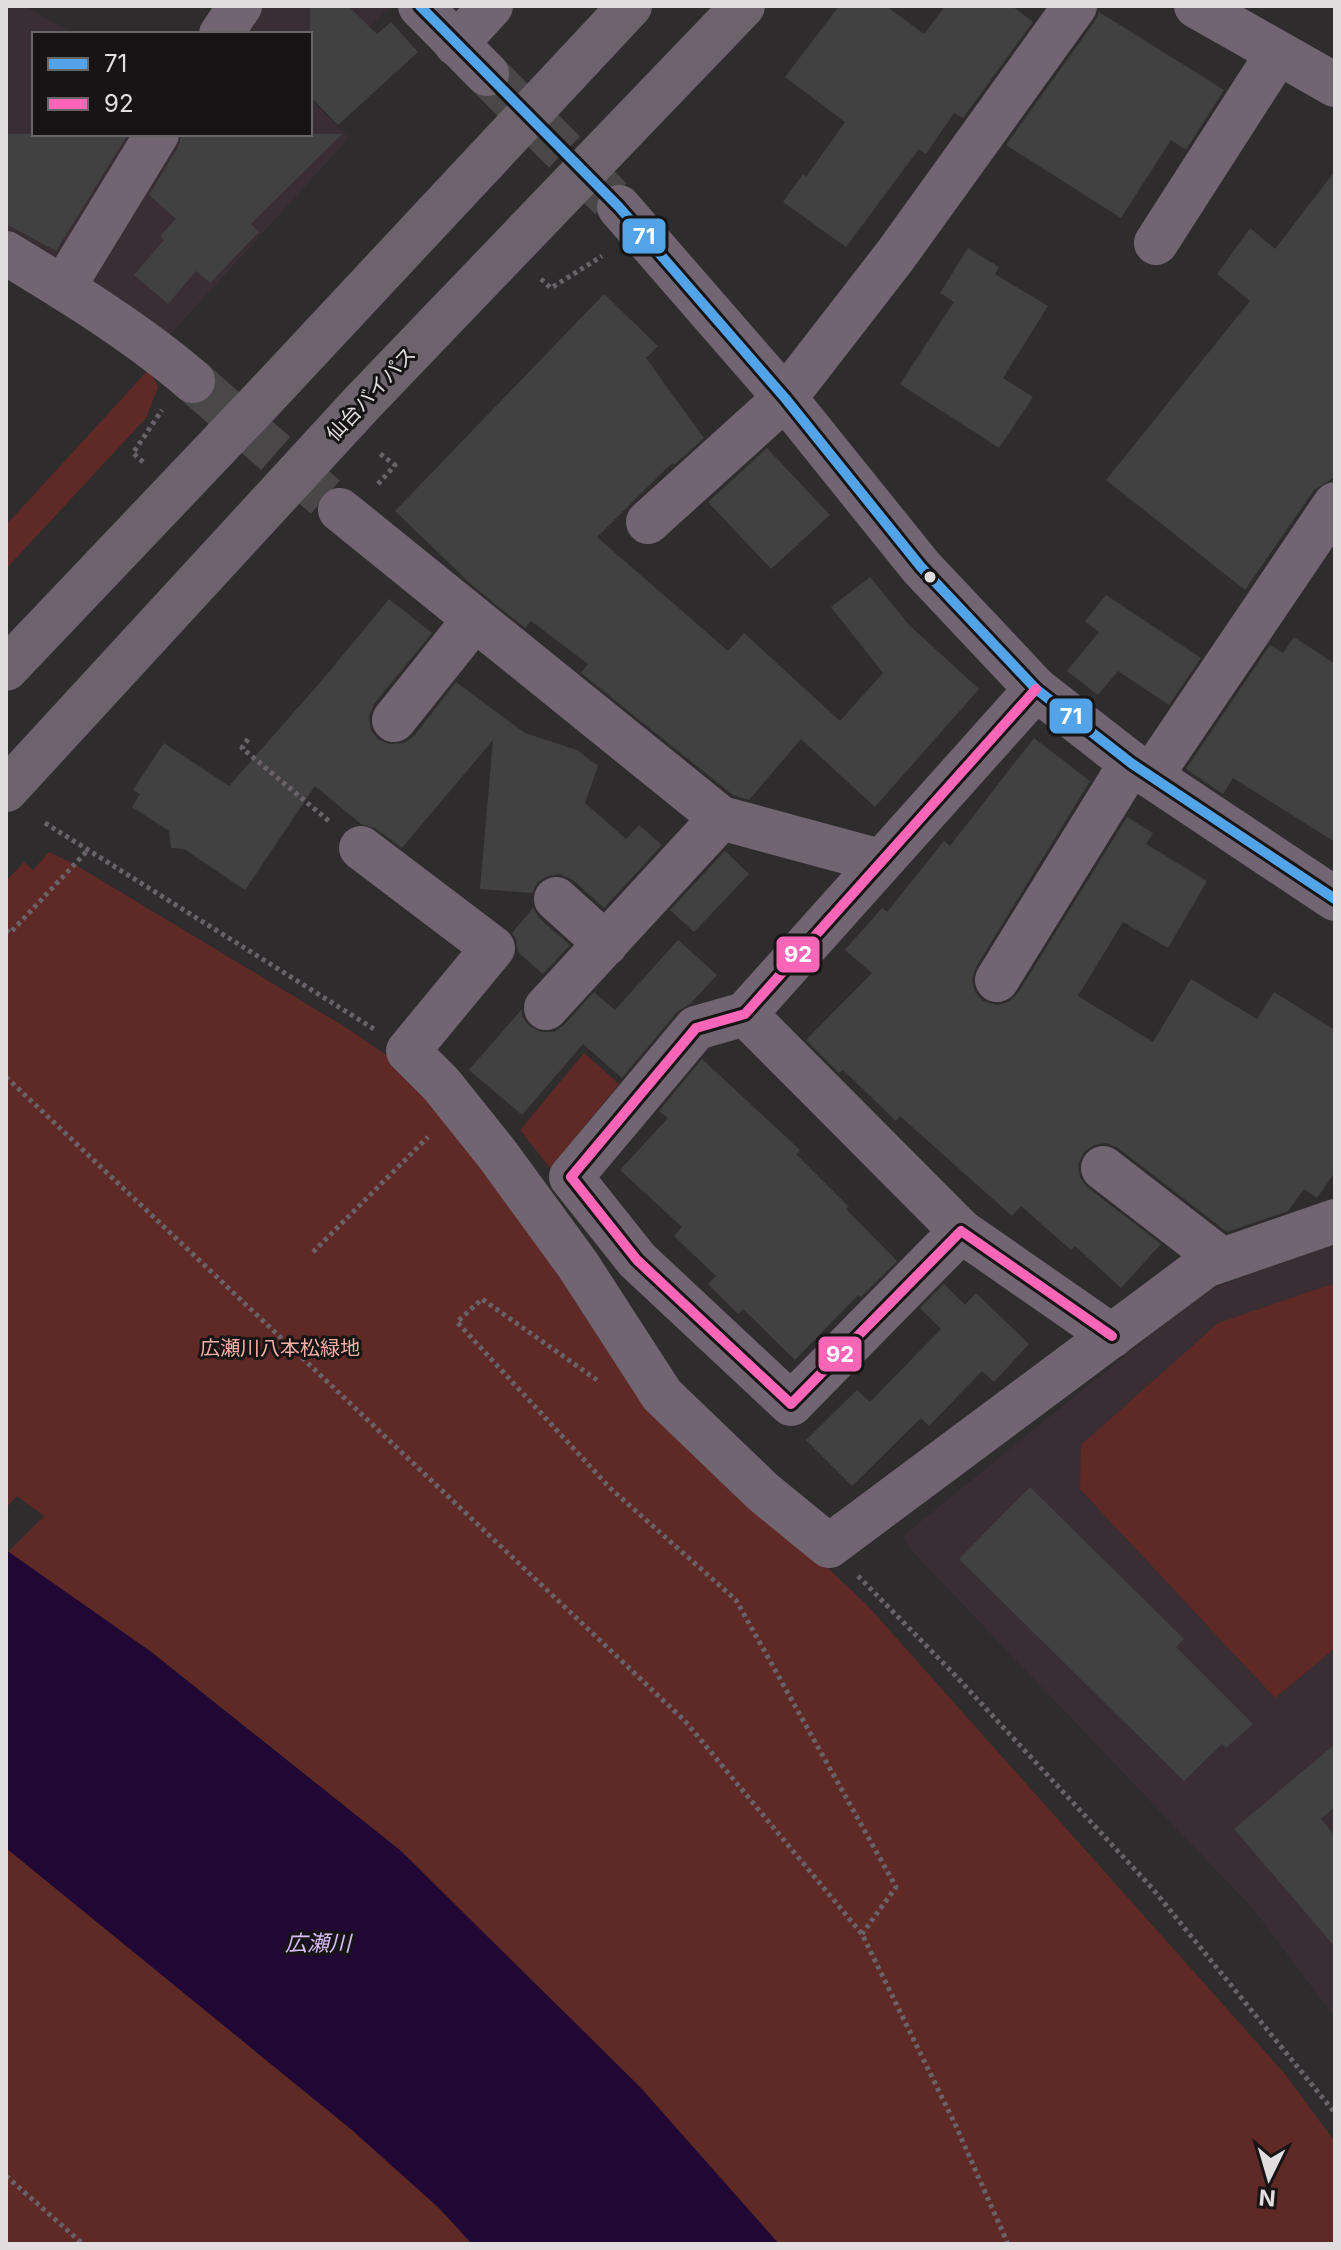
<svg xmlns="http://www.w3.org/2000/svg" width="1341" height="2250" font-family="Inter,'Noto Sans JP',sans-serif">
<style>
.built{fill:#382e33}
.green{fill:#5f2925}
.water{fill:#210834}
.building{fill:#424141}
.lines{fill:none;stroke-linecap:round;stroke-linejoin:round}
.minor-tunnel{stroke:#494748;stroke-width:44;stroke-dasharray:44 22;stroke-linecap:butt}
.path{stroke:#6a6269;stroke-width:5;stroke-dasharray:4 4;stroke-linecap:butt}
.minor{stroke:#716571;stroke-width:44}
.highway{stroke:#6d636d;stroke-width:44}
.bus-1-casing{stroke:#161415;stroke-width:16}
.bus-2-casing{stroke:#161415;stroke-width:16}
.bus-1{stroke:#53a3e8;stroke-width:10}
.bus-2{stroke:#fa66b7;stroke-width:10}
.bus-dot{fill:#e1dedf;stroke:#161415;stroke-width:3}
.labels{text-anchor:middle;dominant-baseline:central;stroke-width:6;stroke-linejoin:round;paint-order:stroke}
.street-label{font-size:20px;fill:#e1dedf;stroke:#161415}
.park-label{font-size:20px;fill:#f7afa6;stroke:#161415}
.water-label{font-size:22px;font-style:italic;fill:#d7bcf7;stroke:#161415}
.line-badge{stroke:#161415;stroke-width:3}
.badge-label{font-size:22px;text-anchor:middle;font-weight:bold;fill:#fff}
</style>
<rect width="100%" height="100%" fill="#2e2c2d"/>
<g class="built">
<polygon points="6,6 25,6 74,34 34,34 34,134 145,134 64,268 6,233"/>
<polygon points="252,6 389,6 390,7 310,85 310,34 234,34"/>
<polygon points="310,98 349,138 169,336 93,281 176,134 310,134"/>
<polygon points="1335,1241 1335,2018 1253,1909 909,1548 904,1535 1202,1293"/>
</g>
<g class="green">
<polygon points="149,369 158,387 146,418 6,569 6,525"/>
<polygon points="49,852 74,864 350,1030 412,1073 761,1505 867,1605 1285,2074 1335,2142 1335,2244 779,2244 640,2087 401,1851 150,1651 8,1552 44,1516 17,1496 6,1508 6,881 24,862 33,870"/>
<polygon points="584,1053 619,1084 550,1168 520,1130"/>
<polygon points="1335,1283 1335,1648 1275,1698 1080,1489 1081,1445 1218,1323"/>
<polygon points="6,1848 352,2130 439,2208 472,2244 6,2244"/>
</g>
<polygon class="water" points="6,1550 150,1651 401,1851 640,2087 779,2244 472,2244 439,2208 352,2130 6,1848"/>
<g class="building">
<polygon points="310,6 348,6 377,34 391,22 418,52 338,125 310,96"/>
<polygon points="839,6 886,6 924,34 945,6 1012,6 1033,22 963,118 954,113 926,154 919,149 846,247 783,202 803,174 806,177 845,122 785,77"/>
<polygon points="1099,12 1224,90 1186,150 1171,140 1121,218 1006,145 1095,21"/>
<polygon points="6,134 128,134 56,251 6,224"/>
<polygon points="182,134 342,134 251,224 259,232 210,283 196,271 168,304 134,275 164,240 160,236 176,219 149,195 178,147"/>
<polygon points="1335,171 1335,477 1314,490 1245,590 1106,480 1250,301 1217,274 1250,228 1275,249"/>
<polygon points="968,248 999,267 995,274 1048,306 1003,378 1033,397 999,448 900,384 954,302 940,293"/>
<polygon points="604,294 658,346 646,358 704,438 674,465 672,463 597,537 728,651 744,633 840,721 883,673 831,607 870,577 909,625 979,689 875,807 801,739 749,800 733,795 581,673 588,664 531,621 525,628 473,586 395,511"/>
<polygon points="767,448 830,515 771,569 708,502"/>
<polygon points="1106,595 1201,658 1169,705 1118,671 1098,695 1067,671 1099,632 1085,621"/>
<polygon points="389,599 432,633 374,704 369,717 371,730 378,739 389,744 404,743 414,736 456,682 525,733 577,750 598,766 585,803 626,839 639,825 662,845 604,908 573,880 560,874 548,876 538,882 532,893 480,889 493,740 402,848 375,828 361,824 315,786 245,890 184,849 171,848 169,831 132,807 140,794 133,790 164,743 229,786 324,678"/>
<polygon points="1294,637 1335,664 1335,842 1233,778 1223,794 1186,769 1270,645 1283,653"/>
<polygon points="1034,738 1090,781 976,967 972,980 975,992 983,1001 997,1005 1009,1002 1018,993 1127,817 1153,833 1146,844 1207,881 1168,948 1123,922 1078,996 1153,1042 1191,979 1257,1019 1274,992 1335,1030 1335,1172 1317,1198 1304,1189 1288,1211 1227,1232 1118,1148 1106,1143 1094,1145 1084,1152 1078,1165 1080,1177 1087,1187 1161,1244 1121,1288 1075,1246 1071,1250 1021,1206 1012,1216 900,1116 896,1121 843,1070 839,1073 806,1040 872,973 845,950 882,908 887,912 944,841 950,846"/>
<polygon points="725,851 749,874 694,932 670,910"/>
<polygon points="533,908 539,918 570,945 543,974 518,952 516,939 512,933"/>
<polygon points="678,940 717,975 691,1003 677,1012 622,1078 583,1044 522,1115 469,1070 522,1009 522,1016 529,1026 541,1032 554,1032 564,1025 594,992 615,1010"/>
<polygon points="702,1059 800,1150 796,1154 849,1207 846,1209 897,1261 861,1297 858,1295 795,1360 743,1309 738,1314 708,1284 716,1276 674,1236 682,1227 620,1170 668,1118 659,1111"/>
<polygon points="944,1284 965,1305 976,1293 1029,1344 994,1382 982,1371 929,1426 921,1418 852,1486 806,1440 857,1390 870,1402 941,1329 920,1308"/>
<polygon points="1030,1487 1184,1639 1176,1647 1253,1724 1226,1748 1222,1744 1184,1781 959,1559"/>
<polygon points="1335,1744 1335,1807 1321,1819 1335,1836 1335,1947 1234,1829"/>
</g>
<g class="lines">
<g class="minor-tunnel">
<polyline points="487,74 619,207"/>
<polyline points="193,381 340,510"/>
</g>
<g class="path">
<polyline points="541,279 551,288 602,256"/>
<polyline points="143,462 133,453 162,410"/>
<polyline points="378,484 395,465 379,453"/>
<polyline points="248,739 242,748 330,822"/>
<polyline points="45,823 374,1029"/>
<polyline points="6,930 10,933 88,850"/>
<polyline points="6,1077 685,1721 862,1934 955,2124 1008,2244"/>
<polyline points="313,1252 428,1137"/>
<polyline points="597,1380 482,1299 457,1322 610,1488 736,1600 896,1887 862,1934"/>
<polyline points="858,1576 953,1673 1152,1888 1335,2113"/>
<polyline points="6,2176 83,2244"/>
</g>
<g class="minor">
<polyline points="420,6 487,74"/>
<polyline points="1196,6 1335,85"/>
<polyline points="221,34 240,6"/>
<polyline points="456,44 491,6"/>
<polyline points="619,207 785,398 921,567 1036,689 1131,763 1335,899"/>
<polyline points="1156,243 1278,53"/>
<path d="M6,253c64,39 130,79 187,128"/>
<polyline points="63,288 157,134"/>
<polyline points="340,510 721,818 880,861"/>
<polyline points="648,522 785,398 895,256 1075,6"/>
<polyline points="1036,689 745,1014 696,1028 571,1177 637,1260 791,1404 961,1231 1112,1336"/>
<polyline points="394,720 474,620"/>
<polyline points="1151,776 1335,504"/>
<polyline points="361,848 493,948 408,1051 441,1084 497,1154 578,1265 662,1395 763,1492 829,1546 1205,1266 1335,1221"/>
<polyline points="556,899 606,944"/>
<polyline points="997,980 1131,763"/>
<polyline points="546,1008 721,818"/>
<polyline points="745,1014 961,1231"/>
<polyline points="1103,1168 1222,1260"/>
</g>
<g class="highway">
<polyline points="6,669 260,402 630,6"/>
<polyline points="6,790 363,402 743,6"/>
</g>
<defs>
<polyline id="bus-1" points="420,6 619,207 785,398 921,567 1036,689 1131,763 1335,899"/>
<polyline id="bus-2" points="1036,689 745,1014 696,1028 571,1177 637,1260 791,1404 961,1231 1112,1336"/>
</defs>
<use href="#bus-1" class="bus-1-casing"/>
<use href="#bus-2" class="bus-2-casing"/>
<use href="#bus-1" class="bus-1"/>
<use href="#bus-2" class="bus-2"/>
</g>
<circle class="bus-dot" cx="930" cy="577" r="7"/>
<g class="labels">
<g class="street-label">
<text transform="translate(371 394) rotate(-47)">仙台バイパス</text>
</g>
<g class="park-label">
<text x="280" y="1348">広瀬川八本松緑地</text>
</g>
<g class="water-label">
<text x="318" y="1943">広瀬川</text>
</g>
</g>
<g class="line-badge">
<rect x="621" y="217" width="46" height="38" rx="8" fill="#53a3e8"/>
<rect x="1048" y="697" width="46" height="38" rx="8" fill="#53a3e8"/>
<rect x="775" y="935" width="46" height="39" rx="8" fill="#fa66b7"/>
<rect x="817" y="1335" width="46" height="38" rx="8" fill="#fa66b7"/>
</g>
<g class="badge-label">
<text x="644" y="244">71</text>
<text x="1071" y="724">71</text>
<text x="798" y="962">92</text>
<text x="840" y="1362">92</text>
</g>
<rect width="1341" height="2250" fill="none" stroke="#e1dedf" stroke-width="16"/>
<rect x="32" y="32" width="280" height="104" fill="#161415" stroke="#676566" stroke-width="2"/>
<rect x="48" y="58" width="40" height="12" fill="#53a3e8" stroke="#676566" stroke-width="2"/>
<text x="104" y="72" font-size="24" fill="#e1dedf">71</text>
<rect x="48" y="98" width="40" height="12" fill="#fa66b7" stroke="#676566" stroke-width="2"/>
<text x="104" y="112" font-size="24" fill="#e1dedf">92</text>
<g transform="translate(1269 2178) rotate(185)" stroke="#161415" stroke-width="6" paint-order="stroke">
<path d="M0-6L14 30L0 20L-14 30Z" fill="#e1dedf"/>
<text y="-12" font-size="22" font-weight="bold" text-anchor="middle" fill="#e1dedf">N</text>
</g>
</svg>
